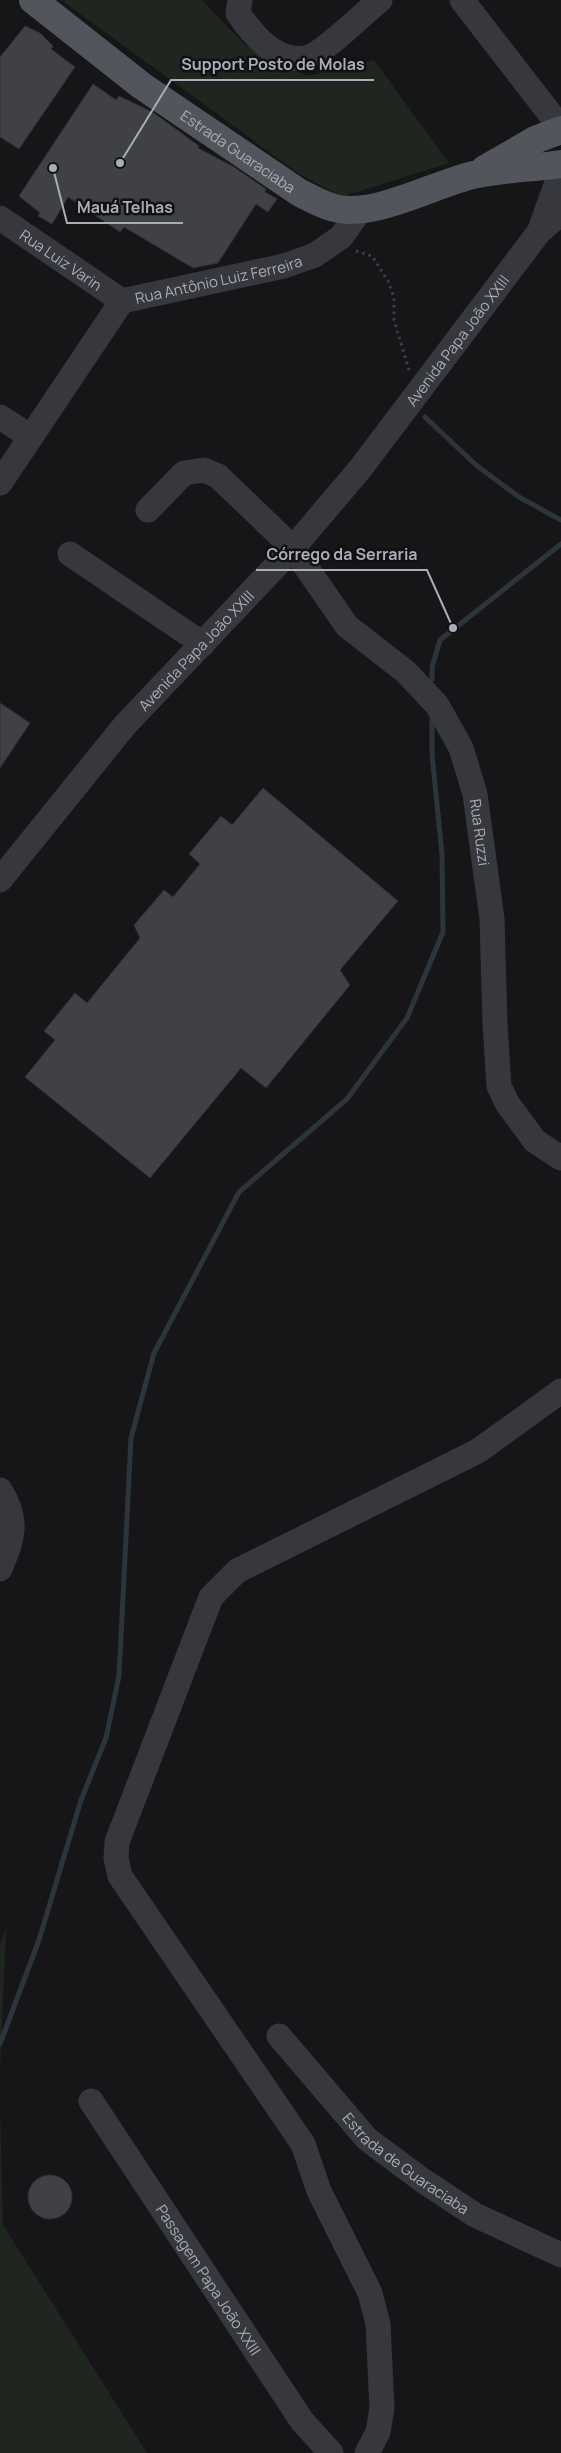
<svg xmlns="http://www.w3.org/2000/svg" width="561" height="2453" font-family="Manrope,sans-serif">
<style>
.green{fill:#1e261f}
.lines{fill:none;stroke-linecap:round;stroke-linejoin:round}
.stream{stroke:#2c353c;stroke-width:5}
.building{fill:#404145;stroke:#303034}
.path{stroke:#3d3f44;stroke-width:3;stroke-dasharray:2.5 4;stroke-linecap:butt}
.minor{stroke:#37383d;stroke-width:25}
.major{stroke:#53555c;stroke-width:28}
.labels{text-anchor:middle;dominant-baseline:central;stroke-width:5;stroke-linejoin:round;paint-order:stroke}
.street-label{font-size:15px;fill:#a8adb8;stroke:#111113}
.leader{fill:none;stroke:#a8adb8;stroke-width:2}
.callout-dot{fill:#a8adb8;stroke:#111113;stroke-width:2}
.callout-label{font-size:16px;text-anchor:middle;font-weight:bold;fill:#a8adb8;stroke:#111113;stroke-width:5;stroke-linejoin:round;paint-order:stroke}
</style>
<rect width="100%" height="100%" fill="#161618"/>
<g class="green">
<polygon points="61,0 202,0 245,45 307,76 374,60 449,163 341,197 298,173"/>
<polygon points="6,1930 0,2070 0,1944"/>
<polygon points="0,2103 3,2225 147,2453 0,2453"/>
</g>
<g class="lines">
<g class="stream">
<polyline points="425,417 476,465 519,497 561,520"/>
<polyline points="432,679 432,667 440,640 561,544"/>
<polyline points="0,2044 39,1940 81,1800 106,1738 119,1676 131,1438 154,1353 239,1192 347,1099 407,1018 443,932 442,854 432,754 432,720"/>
</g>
</g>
<g class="building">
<polygon points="25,26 40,33 53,46 51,49 75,67 19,149 0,137 0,57"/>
<polygon points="93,84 116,100 119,96 154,113 199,146 198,148 234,167 266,189 265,192 277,199 268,212 256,204 218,263 193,268 124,227 120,232 68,197 52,224 38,216 40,213 19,196"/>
<polygon points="0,703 30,723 0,768"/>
<polygon points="263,788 398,901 340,970 350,985 266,1088 241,1068 150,1178 25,1077 55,1040 44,1031 75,993 87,1003 140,938 134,925 164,890 173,897 200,864 189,854 221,816 232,825"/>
<circle cx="50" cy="2197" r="22"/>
</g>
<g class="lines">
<polyline class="path" points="356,251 372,256 388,281 394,298 394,320 409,370"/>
<g class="minor">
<path d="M240,0l-2,13c14,21 38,50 67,45 16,-2 60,-46 75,-58"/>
<polyline points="462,0 561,128"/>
<path id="s1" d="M0,218l122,83"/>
<polyline points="540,230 561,171"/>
<polyline points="0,417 31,437"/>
<path id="s2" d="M0,483l122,-182 162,-35 31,-11 26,-18 20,-28"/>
<path id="s3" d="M148,510l36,-37 20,-3 14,6 75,72 54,78 59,46 31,33 24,43 14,46 17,125 3,105 4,62 8,17 28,38 26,17"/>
<polyline points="70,554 203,644"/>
<path id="s4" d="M0,880l125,-155 168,-177 67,-79 179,-237 22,-19"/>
<path d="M0,1490c19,30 13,48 0,79"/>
<path id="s5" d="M279,2036l88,103 55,41 53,35 86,40"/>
<path id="s6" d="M91,2101l211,320 29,32"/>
<polyline points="367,2453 378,2432 382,2408 378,2324 370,2293 319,2191 303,2144 120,1876 116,1858 117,1842 211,1597 237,1571 478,1451 561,1391"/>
</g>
<g class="major">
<path id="s7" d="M33,0l109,86 158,107c13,6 25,14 39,16 39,7 96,-25 134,-34 28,-6 59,-7 88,-11"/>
<polyline points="485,169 537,139 561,130"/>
</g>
</g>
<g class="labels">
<g class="street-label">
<text stroke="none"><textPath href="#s7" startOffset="255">Estrada Guaraciaba</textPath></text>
<text stroke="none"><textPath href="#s1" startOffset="74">Rua Luiz Varin</textPath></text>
<text stroke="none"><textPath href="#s2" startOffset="318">Rua Antônio Luiz Ferreira</textPath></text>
<text stroke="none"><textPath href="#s4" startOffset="708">Avenida Papa João XXIII</textPath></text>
<text stroke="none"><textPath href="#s4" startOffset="302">Avenida Papa João XXIII</textPath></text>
<text stroke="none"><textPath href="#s3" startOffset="542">Rua Ruzzi</textPath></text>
<text stroke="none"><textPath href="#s5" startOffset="181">Estrada de Guaraciaba</textPath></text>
<text stroke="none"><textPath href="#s6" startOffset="214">Passagem Papa João XXIII</textPath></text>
</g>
</g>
<path class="leader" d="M120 163L171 80H374M53 168L67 223H183M453 628L427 570H256"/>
<g class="callout-dot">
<circle cx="120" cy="163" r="5"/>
<circle cx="53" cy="168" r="5"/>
<circle cx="453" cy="628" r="5"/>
</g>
<g class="callout-label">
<text x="273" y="70">Support Posto de Molas</text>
<text x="125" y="213">Mauá Telhas</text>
<text x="342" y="560">Córrego da Serraria</text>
</g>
</svg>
